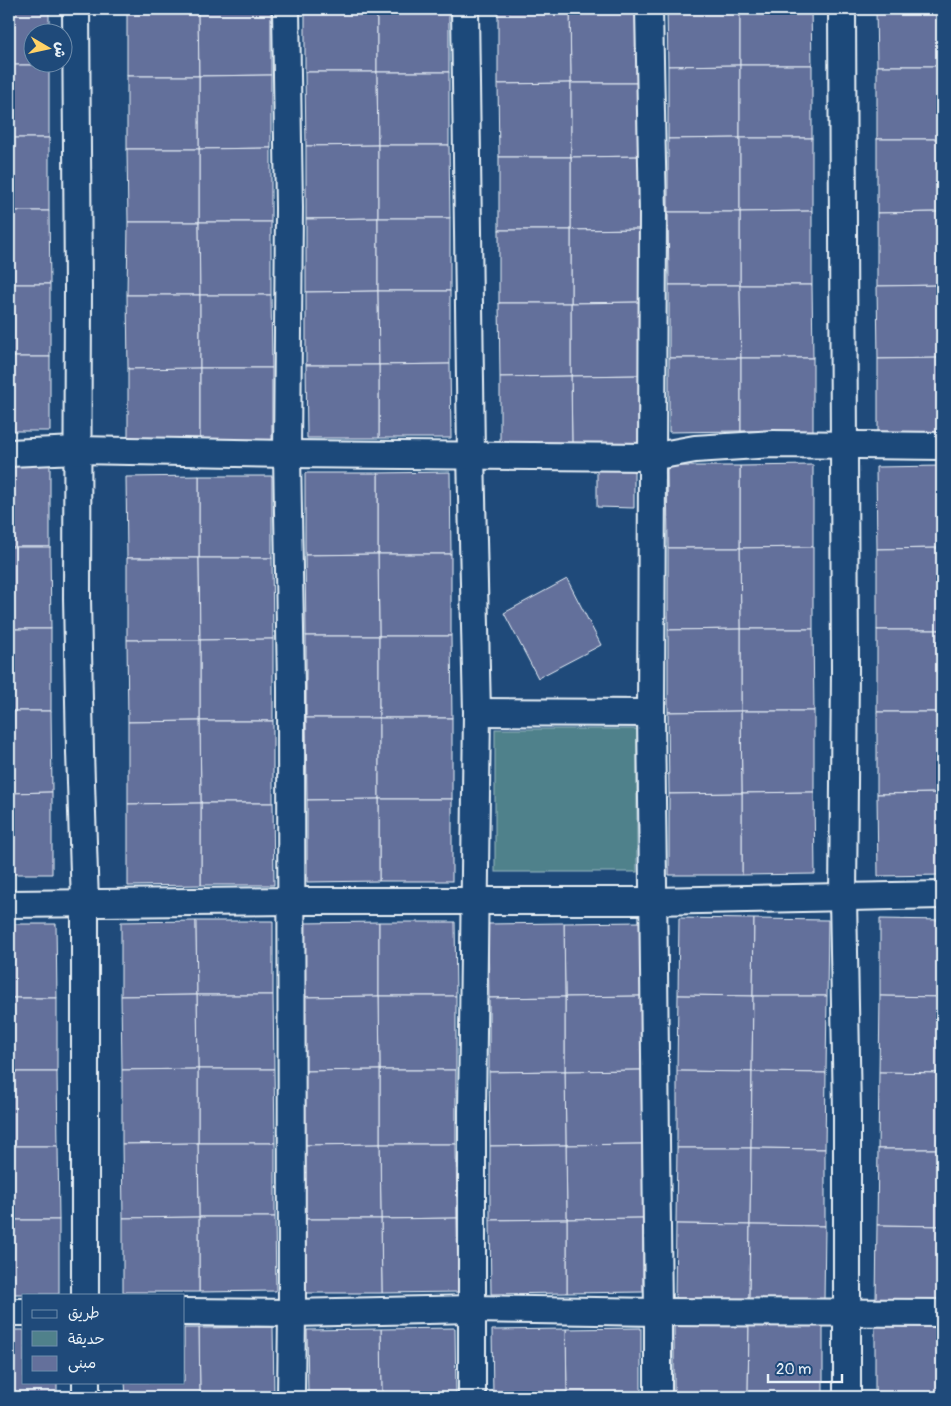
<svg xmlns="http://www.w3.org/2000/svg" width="951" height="1406" font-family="Pangolin,'Playpen Sans Arabic',sans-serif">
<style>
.green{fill:#50818b;stroke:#9cb9c2}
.building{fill:#64709b;stroke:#e8f1f8}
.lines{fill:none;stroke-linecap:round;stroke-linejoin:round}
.minor-casing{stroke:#e8f1f8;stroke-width:30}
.minor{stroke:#1f4a7a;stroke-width:26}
</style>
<rect width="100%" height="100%" fill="#1f4a7a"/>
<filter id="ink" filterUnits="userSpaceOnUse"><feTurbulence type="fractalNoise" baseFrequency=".02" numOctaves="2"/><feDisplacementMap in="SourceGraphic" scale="10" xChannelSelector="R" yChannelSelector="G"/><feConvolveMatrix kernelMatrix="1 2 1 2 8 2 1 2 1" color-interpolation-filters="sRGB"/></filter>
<g filter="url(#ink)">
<rect class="green" x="495" y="729" width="142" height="143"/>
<g class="building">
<polygon points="9,9 49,9 49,32 32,32 32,62 49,62 49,65 9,65"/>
<polygon points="127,9 198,9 199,76 127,76"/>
<polygon points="198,9 271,9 271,75 199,76"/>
<rect x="305" y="9" width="72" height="63"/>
<rect x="377" y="9" width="72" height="63"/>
<polygon points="667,9 740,9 740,65 668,66"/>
<polygon points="740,9 811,9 812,65 740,65"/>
<polygon points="876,9 942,9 942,66 877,66"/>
<polygon points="570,10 642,10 642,83 571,83"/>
<polygon points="570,10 571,83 498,84 498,11"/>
<rect x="9" y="65" width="40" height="73"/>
<polygon points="740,65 740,138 668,139 668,66"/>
<rect x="740" y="65" width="72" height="73"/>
<rect x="877" y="66" width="65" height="73"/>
<polygon points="305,72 377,72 378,145 306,146"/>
<polygon points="377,72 449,72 449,145 378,145"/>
<polygon points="271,75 271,148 199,149 199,76"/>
<rect x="127" y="76" width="72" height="73"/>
<polygon points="571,83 571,157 499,157 498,84"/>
<polygon points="571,83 642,83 643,156 571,157"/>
<rect x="9" y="138" width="40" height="73"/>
<polygon points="740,138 740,212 668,212 668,139"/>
<polygon points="740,138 812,138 812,211 740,212"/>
<polygon points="877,139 942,139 942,212 877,213"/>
<polygon points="378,145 378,218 306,219 306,146"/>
<polygon points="378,145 449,145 450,218 378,218"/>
<polygon points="271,148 271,222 199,222 199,149"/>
<polygon points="127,149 199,149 199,222 128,222"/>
<polygon points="643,156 643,229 571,230 571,157"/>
<rect x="499" y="157" width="72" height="73"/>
<polygon points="9,211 49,211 50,284 9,284"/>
<polygon points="812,211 812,285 740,285 740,212"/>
<polygon points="668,212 740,212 740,285 669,285"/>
<polygon points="942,212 942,285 877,286 877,213"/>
<polygon points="378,218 378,291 306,292 306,219"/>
<rect x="378" y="218" width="72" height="73"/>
<polygon points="128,222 199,222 200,295 127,295"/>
<polygon points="199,222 271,222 271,295 200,295"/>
<polygon points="643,229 643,302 571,303 571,230"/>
<rect x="499" y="230" width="72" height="73"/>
<rect x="9" y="284" width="41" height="73"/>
<polygon points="669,285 740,285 741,358 669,358"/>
<polygon points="740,285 812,285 813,358 741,358"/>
<polygon points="942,285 942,358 878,359 877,286"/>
<polygon points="378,291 379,365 306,365 306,292"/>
<polygon points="378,291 450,291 450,364 379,365"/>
<polygon points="127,295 200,295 200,368 128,369"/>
<polygon points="200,295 271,295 272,368 200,368"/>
<polygon points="643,302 643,375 571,376 571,303"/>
<polygon points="499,303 571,303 571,376 500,377"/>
<rect x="9" y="357" width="41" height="74"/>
<polygon points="669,358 741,358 741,431 669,432"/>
<rect x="741" y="358" width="72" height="73"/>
<polygon points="942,358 942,432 878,432 878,359"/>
<polygon points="450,364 451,438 379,438 379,365"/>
<polygon points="306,365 379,365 379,438 307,438"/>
<polygon points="200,368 200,442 128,442 128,369"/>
<polygon points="200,368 272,368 272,441 200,442"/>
<polygon points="643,375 644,449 572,449 571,376"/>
<polygon points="571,376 572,449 500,449 500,377"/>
<rect x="9" y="465" width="41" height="82"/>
<polygon points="813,465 813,547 740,548 740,466"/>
<polygon points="597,466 634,466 634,508 597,507"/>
<polygon points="667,466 740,466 740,548 668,548"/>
<polygon points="942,466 942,548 877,549 876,467"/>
<polygon points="450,472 451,554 378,554 378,473"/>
<polygon points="305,473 378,473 378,554 305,555"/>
<rect x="199" y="476" width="73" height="82"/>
<polygon points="199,476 199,558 127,558 126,477"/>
<polygon points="9,547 50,547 51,629 9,629"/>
<polygon points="813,547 813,629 741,629 740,548"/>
<polygon points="668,548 740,548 741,629 668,630"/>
<polygon points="942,548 942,630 877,630 877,549"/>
<polygon points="378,554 451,554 451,636 379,636"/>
<polygon points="378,554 379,636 306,636 305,555"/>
<polygon points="127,558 199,558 200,640 127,640"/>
<polygon points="199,558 272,558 273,639 200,640"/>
<polygon points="567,579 601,645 538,678 504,613"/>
<rect x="9" y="629" width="42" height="82"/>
<polygon points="741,629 813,629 814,711 741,711"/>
<polygon points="741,629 741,711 668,712 668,630"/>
<rect x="877" y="630" width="65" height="82"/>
<rect x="306" y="636" width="73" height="82"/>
<polygon points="379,636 451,636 452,718 379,718"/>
<polygon points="273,639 273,721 200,721 200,640"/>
<polygon points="127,640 200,640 200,721 128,722"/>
<polygon points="9,711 51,711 52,792 9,793"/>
<polygon points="741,711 814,711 814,792 742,793"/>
<polygon points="741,711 742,793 669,794 668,712"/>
<polygon points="877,712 942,712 942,793 877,794"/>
<polygon points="306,718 379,718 379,799 307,800"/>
<rect x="379" y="718" width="73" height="81"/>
<polygon points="200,721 273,721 273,803 201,803"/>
<polygon points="200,721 201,803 128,804 128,722"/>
<polygon points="52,792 52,874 9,874 9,793"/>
<polygon points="814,792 815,874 742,875 742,793"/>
<polygon points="742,793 742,875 669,875 669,794"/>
<polygon points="942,793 942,875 878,876 877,794"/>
<rect x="379" y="799" width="73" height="82"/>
<polygon points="379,799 379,881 307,882 307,800"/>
<polygon points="201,803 273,803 274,885 201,885"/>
<polygon points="201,803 201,885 128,886 128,804"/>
<polygon points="679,918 754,919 753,996 678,995"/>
<polygon points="754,919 828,920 827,996 753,996"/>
<polygon points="880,919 942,920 942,997 880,996"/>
<polygon points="196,921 197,995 121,996 121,922"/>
<polygon points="196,921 273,921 273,995 197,995"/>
<polygon points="379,922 379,996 303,997 302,923"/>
<polygon points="379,922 455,922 456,996 379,996"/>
<polygon points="640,922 641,996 565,997 564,923"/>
<polygon points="564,923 565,997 489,998 488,924"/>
<polygon points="9,924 56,924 57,998 9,998"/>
<polygon points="197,995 273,995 274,1069 198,1069"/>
<polygon points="197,995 198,1069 122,1070 121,996"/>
<polygon points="678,995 753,996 752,1072 677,1071"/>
<polygon points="379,996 456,996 456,1070 380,1070"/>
<polygon points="379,996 380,1070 303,1071 303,997"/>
<polygon points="641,996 641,1070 565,1071 565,997"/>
<polygon points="753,996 827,996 826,1073 752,1072"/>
<polygon points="880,996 942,997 942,1073 879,1072"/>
<polygon points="565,997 565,1071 489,1072 489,998"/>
<rect x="9" y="998" width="48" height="74"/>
<polygon points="198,1069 274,1069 275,1143 198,1143"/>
<polygon points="198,1069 198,1143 122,1144 122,1070"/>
<rect x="380" y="1070" width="76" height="74"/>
<polygon points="380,1070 380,1144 304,1145 303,1071"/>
<polygon points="641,1070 642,1144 566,1145 565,1071"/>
<polygon points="565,1071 566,1145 490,1146 489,1072"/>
<polygon points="677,1071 752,1072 751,1148 677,1148"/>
<polygon points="9,1072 57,1072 58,1146 9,1146"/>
<polygon points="752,1072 826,1073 825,1149 751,1148"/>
<polygon points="879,1072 942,1073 942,1149 878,1149"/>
<polygon points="198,1143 275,1143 275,1217 199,1217"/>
<polygon points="198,1143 199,1217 123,1218 122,1144"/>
<polygon points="380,1144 456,1144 457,1218 381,1219"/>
<polygon points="380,1144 381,1219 305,1219 304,1145"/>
<polygon points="642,1144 643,1218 567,1219 566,1145"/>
<polygon points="566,1145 567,1219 490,1220 490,1146"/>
<polygon points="9,1146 58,1146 59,1220 9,1220"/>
<polygon points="677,1148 751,1148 750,1225 676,1224"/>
<polygon points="751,1148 825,1149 825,1226 750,1225"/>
<polygon points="878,1149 942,1149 942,1226 877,1225"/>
<polygon points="199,1217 275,1217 276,1291 199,1292"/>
<polygon points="199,1217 199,1292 123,1292 123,1218"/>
<polygon points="457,1218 458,1292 382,1293 381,1219"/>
<polygon points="643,1218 643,1292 567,1293 567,1219"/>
<polygon points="305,1219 381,1219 382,1293 305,1293"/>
<polygon points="567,1219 567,1293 491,1294 490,1220"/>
<rect x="9" y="1220" width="50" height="74"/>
<polygon points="676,1224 750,1225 749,1301 675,1301"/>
<polygon points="750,1225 825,1226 824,1302 749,1301"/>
<polygon points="877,1225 942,1226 942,1302 876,1301"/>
<polygon points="674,1325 749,1326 748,1397 674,1397"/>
<polygon points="749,1326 823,1326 823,1397 748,1397"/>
<polygon points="875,1326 942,1327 942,1397 875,1397"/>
<polygon points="273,1327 274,1397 200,1397 199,1328"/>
<polygon points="184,1328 199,1328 200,1397 126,1397 125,1382 184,1382"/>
<polygon points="455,1328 456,1397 382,1397 381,1329"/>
<polygon points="641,1328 641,1397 567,1397 566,1329"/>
<polygon points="381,1329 382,1397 308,1397 307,1330"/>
<polygon points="566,1329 567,1397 493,1397 492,1330"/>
<polygon points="9,1330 24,1330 24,1382 57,1382 57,1397 9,1397"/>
</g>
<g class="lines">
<defs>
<g id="minor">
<polyline points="76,9 78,288 77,598 80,752 85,903 85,1295"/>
<polyline points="286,9 289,208 287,454 291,687 292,1313 291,1397"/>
<polyline points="465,9 471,454 477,712 472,1112 472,1397"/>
<polyline points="649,9 653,214 651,713 658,1312 658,1397"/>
<polyline points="842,9 845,670 843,898 847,1111 847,1397"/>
<polyline points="9,453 77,450 287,454 651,457 695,449 773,444 942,446"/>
<polyline points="477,712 651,713"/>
<polyline points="9,904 290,901 654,901 942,895"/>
<polyline points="9,1312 24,1312"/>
<polyline points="184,1312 292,1313 472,1309 658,1312 942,1313"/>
<polyline points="86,1382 86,1397"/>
</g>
</defs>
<use href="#minor" class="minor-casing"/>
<use href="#minor" class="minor"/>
</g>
</g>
<rect width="951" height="1406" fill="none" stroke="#1f4a7a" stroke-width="30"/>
<rect x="15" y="15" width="921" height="1376" fill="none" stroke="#e8f1f8" stroke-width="2" filter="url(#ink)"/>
<rect x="22" y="1294" width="162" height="90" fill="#1f4a7a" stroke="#6f8dac"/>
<rect x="32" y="1310" width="25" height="8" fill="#1f4a7a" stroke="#6f8dac"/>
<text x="68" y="1318" font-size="15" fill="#e8f1f8">طريق</text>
<rect x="32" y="1331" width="25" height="15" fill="#50818b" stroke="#6f8dac"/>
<text x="68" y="1344" font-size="15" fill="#e8f1f8">حديقة</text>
<rect x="32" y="1356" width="25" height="15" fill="#64709b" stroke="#6f8dac"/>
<text x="68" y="1368" font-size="15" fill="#e8f1f8">مبنى</text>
<g transform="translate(48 48) rotate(99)"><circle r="24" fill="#1f4a7a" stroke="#6f8dac"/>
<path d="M0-4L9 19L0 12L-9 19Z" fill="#ffd166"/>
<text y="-8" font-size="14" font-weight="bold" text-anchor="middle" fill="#e8f1f8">ش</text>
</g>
<path d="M768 1374v8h74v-8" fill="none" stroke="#e8f1f8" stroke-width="2.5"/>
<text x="776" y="1374" font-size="15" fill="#e8f1f8" stroke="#1f4a7a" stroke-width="4" paint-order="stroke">20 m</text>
</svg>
